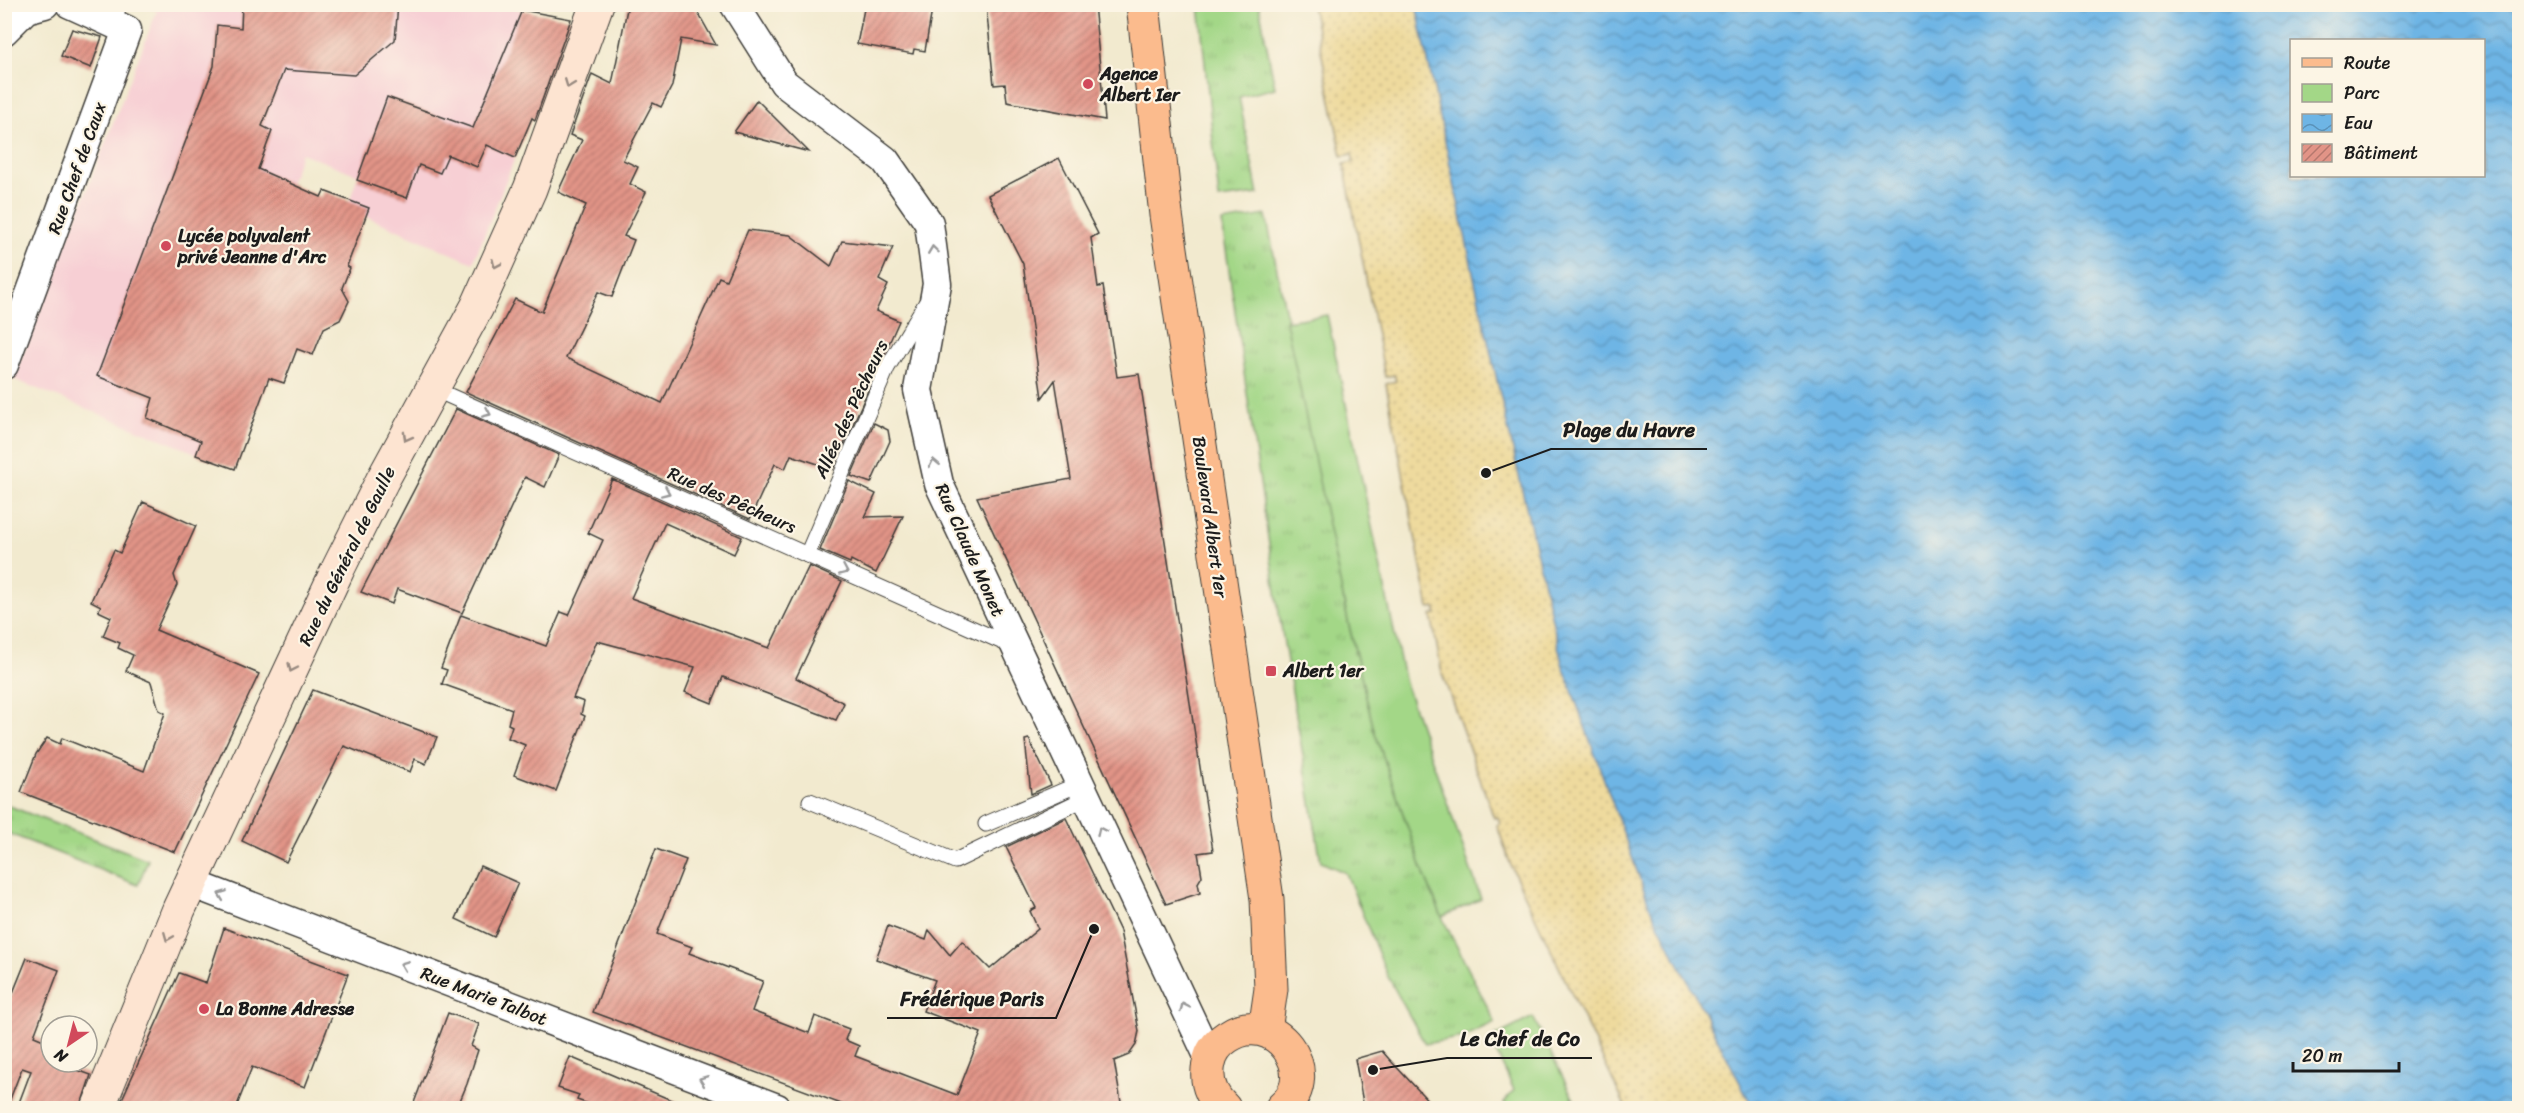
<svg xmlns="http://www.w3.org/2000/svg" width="2524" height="1113" font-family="Sriracha,sans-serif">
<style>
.built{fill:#f7cfd4}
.grass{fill:url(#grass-tufts);stroke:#607a52;stroke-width:1.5}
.sand{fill:url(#sand-dots);stroke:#857b5d;stroke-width:1.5}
.green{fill:#a3d787;stroke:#607a52;stroke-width:1.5}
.water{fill:url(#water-waves);stroke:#456880;stroke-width:1.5;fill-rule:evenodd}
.building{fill:url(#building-hatch)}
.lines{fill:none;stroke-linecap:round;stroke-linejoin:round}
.service-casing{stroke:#3c3b37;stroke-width:17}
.minor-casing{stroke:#3c3b37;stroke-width:31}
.secondary-casing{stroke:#3c3b37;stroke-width:35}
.primary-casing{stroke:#3c3b37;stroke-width:35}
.service{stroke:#fff;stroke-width:15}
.minor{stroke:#fff;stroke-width:28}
.secondary{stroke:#fde4d1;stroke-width:33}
.primary{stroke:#fbbb8d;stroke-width:33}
.oneway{stroke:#988a80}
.oneway2{stroke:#999}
.poi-dot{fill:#d1495b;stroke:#fcf5e5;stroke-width:2}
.labels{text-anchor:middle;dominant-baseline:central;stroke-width:4.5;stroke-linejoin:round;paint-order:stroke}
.poi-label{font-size:18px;font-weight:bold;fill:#1c1c1c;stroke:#fcf5e5;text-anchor:start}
.street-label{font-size:18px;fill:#1c1c1c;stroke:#fcf5e5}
.leader{fill:none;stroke:#1c1c1c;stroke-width:2}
.callout-dot{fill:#1c1c1c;stroke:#fcf5e5;stroke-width:2}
.callout-label{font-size:20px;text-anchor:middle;font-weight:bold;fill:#1c1c1c;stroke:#fcf5e5;stroke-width:4.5;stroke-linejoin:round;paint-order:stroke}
</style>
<defs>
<pattern id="grass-tufts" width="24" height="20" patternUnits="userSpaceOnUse" patternTransform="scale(1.5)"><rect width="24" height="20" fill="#a3d787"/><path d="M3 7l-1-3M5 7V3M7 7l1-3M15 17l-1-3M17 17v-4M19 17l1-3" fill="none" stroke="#8cb874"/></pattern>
<pattern id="sand-dots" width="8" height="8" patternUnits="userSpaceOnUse" patternTransform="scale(1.5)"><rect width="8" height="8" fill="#eeda9e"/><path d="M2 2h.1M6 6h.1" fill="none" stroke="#ccba88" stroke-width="1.8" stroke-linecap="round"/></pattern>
<pattern id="water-waves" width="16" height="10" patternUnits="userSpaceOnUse" patternTransform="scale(1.5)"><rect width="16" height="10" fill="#6eb5e5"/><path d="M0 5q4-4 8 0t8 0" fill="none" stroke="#5a92b9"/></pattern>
<pattern id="building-hatch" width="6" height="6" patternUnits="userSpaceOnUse" patternTransform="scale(1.5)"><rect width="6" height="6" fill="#e29487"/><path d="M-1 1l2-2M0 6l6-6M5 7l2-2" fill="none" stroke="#b6786e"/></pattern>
</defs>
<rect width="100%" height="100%" fill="#fcf5e5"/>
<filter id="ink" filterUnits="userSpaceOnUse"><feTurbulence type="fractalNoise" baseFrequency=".0167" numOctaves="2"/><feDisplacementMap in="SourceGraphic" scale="12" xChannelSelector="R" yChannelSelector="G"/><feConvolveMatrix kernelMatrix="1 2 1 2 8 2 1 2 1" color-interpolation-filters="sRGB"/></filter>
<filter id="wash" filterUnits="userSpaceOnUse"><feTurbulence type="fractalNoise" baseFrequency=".008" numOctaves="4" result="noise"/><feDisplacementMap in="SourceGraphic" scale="24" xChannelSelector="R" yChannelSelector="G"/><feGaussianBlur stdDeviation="1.35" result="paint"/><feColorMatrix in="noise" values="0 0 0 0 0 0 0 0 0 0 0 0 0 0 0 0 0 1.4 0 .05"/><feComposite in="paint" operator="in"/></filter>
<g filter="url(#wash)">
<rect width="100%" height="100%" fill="#f2eacf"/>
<polygon class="built" points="513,4 513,8 522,10 470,137 515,158 473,263 347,208 358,175 301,153 261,267 319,291 284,383 269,378 235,469 13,379 157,11 140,5"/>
<g class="grass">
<polygon points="1199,5 1259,5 1275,88 1239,97 1258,194 1219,199"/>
<polygon points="1266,215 1348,621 1374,730 1424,874 1442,917 1495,1022 1463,1037 1425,1044 1387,975 1346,873 1321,862 1280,620 1222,222"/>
<polygon points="4,804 148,860 138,885 5,832"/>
</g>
<polygon class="sand" points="1312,5 1461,5 1813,1108 1626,1108 1511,866 1497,825 1500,824 1498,817 1494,818 1442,673 1431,615 1437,614 1435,608 1429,609 1386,384 1396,381 1394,375 1385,377 1344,164 1354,162 1352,154 1342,156"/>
<g class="green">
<polygon points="1327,315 1405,683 1481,899 1442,917 1424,874 1374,730 1348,621 1286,321"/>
<polygon points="1533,1017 1578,1108 1509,1108 1504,1103 1514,1090 1490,1039"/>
</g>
<path class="water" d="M1416,5h1103v1103h-766l-102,-198 -89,-247 -78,-339zM2292,40h192v136h-192z"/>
<g id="blocks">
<g class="building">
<polygon points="242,4 398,4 395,40 354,75 284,70 262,126 272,131 258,169 321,197 324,191 369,208 347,266 350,268 342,288 349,301 340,320 324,328 313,355 297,349 284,383 269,378 235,469 196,455 201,441 147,418 153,398 97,376 214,66 217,25 241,28"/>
<polygon points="628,4 693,4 716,45 681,39 672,86 661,107 653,103 623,160 638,167 630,184 646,192 624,236 634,240 612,297 598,292 566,358 662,403 719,277 726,280 748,230 790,235 831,266 842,241 893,247 879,280 888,285 876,311 899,321 833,469 791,455 785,469 775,464 750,519 466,392 515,299 542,312 586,205 558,192 582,140 570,135 592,74 612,84"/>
<polygon points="865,4 933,4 925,51 914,49 913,54 857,44"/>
<polygon points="986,4 1094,4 1105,120 1007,102 1005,84 994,85"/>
<polygon points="522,10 571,19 535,120 532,118 515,158 487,145 477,167 448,155 440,173 419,165 407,198 357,180 387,97 473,128"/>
<polygon points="72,29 102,37 91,68 61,56"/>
<polygon points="757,100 809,152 734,132"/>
<polygon points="1059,158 1098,234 1091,238 1098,287 1103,286 1117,377 1139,374 1213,851 1198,853 1202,876 1198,883 1200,893 1166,904 977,497 1071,479 1055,380 1042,398 1023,264 988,195"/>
<polygon points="456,409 559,455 545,487 525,477 462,613 397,589 392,604 361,592"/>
<polygon points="874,423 888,430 890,441 871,483 851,476"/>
<polygon points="612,479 742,537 734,554 665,523 631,598 769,648 809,566 842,581 796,678 844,703 836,720 723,677 712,703 685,692 695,667 597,641 573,698 584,702 581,714 585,716 556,791 514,775 525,745 508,738 512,726 508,724 512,709 442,684 447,670 441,668 461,615 546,646 561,612 569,615 603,540 588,533"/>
<polygon points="849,481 876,494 865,517 903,516 876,573 851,560 850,563 820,550"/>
<polygon points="143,502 196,526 174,575 177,585 156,630 259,674 175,852 21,792 36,754 47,738 60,744 62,738 144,771 165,713 159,710 151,682 126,671 133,655 118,648 120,643 103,636 111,617 98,611 101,606 91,601 114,550 120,553"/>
<polygon points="313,690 437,737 426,764 415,759 410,772 344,746 286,862 242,841"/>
<polygon points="1029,739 1051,785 1031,794 1025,740"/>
<polygon points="1066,818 1120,931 1139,1031 1136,1045 1129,1055 1114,1061 1122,1108 852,1108 593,1012 656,849 686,860 657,934 692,947 689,953 763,981 752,1011 809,1033 815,1016 849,1029 845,1040 859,1046 855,1056 957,1095 981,1033 923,1011 935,980 876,959 888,926 926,940 929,930 950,955 962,941 990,969 1038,929 1030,911 1036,908 1006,847"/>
<polygon points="480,866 518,883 494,937 456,919"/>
<polygon points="224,928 348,974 305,1087 252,1067 236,1108 118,1108 179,973 206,983"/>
<polygon points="27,958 59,970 34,1036 51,1043 51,1062 80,1062 77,1070 91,1075 80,1108 17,1108 31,1071 22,1068 7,1107 4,1106 4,1015"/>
<polygon points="448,1013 479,1024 471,1046 478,1050 467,1084 457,1108 412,1108"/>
<polygon points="1382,1051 1389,1059 1435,1108 1364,1108 1355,1059"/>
<polygon points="570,1057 690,1108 600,1108 577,1100 579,1095 558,1088"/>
</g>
</g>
</g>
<g filter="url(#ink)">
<use href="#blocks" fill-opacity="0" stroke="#3c3b37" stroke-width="1.5"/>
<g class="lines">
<defs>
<g id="service">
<polyline points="114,23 119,4"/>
<polyline points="434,389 1014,647"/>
<polyline points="807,555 887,368 926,303"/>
<polyline points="810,801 955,861 1086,798"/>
<polyline points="986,824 1079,784"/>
</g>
<g id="minor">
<polyline points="734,4 784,83 885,160 929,223 937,284 918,390 939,484 1210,1060"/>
<polyline points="4,31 26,9 45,4"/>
<polyline points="4,365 127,30 70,4"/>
<polyline points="191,883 777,1108"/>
</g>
<polyline id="secondary" points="98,1108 179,909 338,569 382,481 477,307 530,189 597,4"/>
<g id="primary">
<polyline points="1143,4 1166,215 1267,899 1271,989 1265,1030"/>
<path d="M1224,1108c-13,-12 -19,-27 -15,-45 2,-11 9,-20 18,-26 46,-32 97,36 55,71"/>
</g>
</defs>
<use href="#service" class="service-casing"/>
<use href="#minor" class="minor-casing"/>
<use href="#secondary" class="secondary-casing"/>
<use href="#primary" class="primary-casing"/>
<use href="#service" class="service"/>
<use href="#minor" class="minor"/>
<use href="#secondary" class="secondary"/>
<use href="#primary" class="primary"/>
</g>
<defs><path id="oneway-chevron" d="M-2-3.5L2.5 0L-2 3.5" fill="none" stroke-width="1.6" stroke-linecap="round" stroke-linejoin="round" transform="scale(1.5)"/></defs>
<g class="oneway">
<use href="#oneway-chevron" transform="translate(569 84) rotate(111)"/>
<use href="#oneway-chevron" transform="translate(496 264) rotate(114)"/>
<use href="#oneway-chevron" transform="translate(407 437) rotate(119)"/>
<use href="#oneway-chevron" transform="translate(292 668) rotate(115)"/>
<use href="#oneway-chevron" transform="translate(168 937) rotate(112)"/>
</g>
<g class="oneway2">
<use href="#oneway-chevron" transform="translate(933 250) rotate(-98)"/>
<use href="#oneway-chevron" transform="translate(487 413) rotate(24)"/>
<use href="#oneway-chevron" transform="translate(934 463) rotate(-102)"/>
<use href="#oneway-chevron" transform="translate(666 492) rotate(24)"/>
<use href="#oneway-chevron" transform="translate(844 571) rotate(24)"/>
<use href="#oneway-chevron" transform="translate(1101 831) rotate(-115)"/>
<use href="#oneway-chevron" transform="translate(222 895) rotate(-159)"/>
<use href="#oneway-chevron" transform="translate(404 965) rotate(-159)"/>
<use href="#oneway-chevron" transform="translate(1184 1007) rotate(-115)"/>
<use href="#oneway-chevron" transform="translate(703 1080) rotate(-159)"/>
</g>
</g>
<g class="poi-dot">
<circle cx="1088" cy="84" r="6"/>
<circle cx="166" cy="246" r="6"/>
<rect x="1265" y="665" width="12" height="12" rx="3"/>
<circle cx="204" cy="1009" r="6"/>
</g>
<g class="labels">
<g class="poi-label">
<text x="1100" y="74">Agence<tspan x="1100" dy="21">Albert Ier</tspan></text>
<text x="178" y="236">Lycée polyvalent<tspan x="178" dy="21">privé Jeanne d'Arc</tspan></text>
<text x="1283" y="671">Albert 1er</text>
<text x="216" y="1009">La Bonne Adresse</text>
</g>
<g class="street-label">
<text transform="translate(77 168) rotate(-70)">Rue Chef de Caux</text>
<text transform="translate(851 409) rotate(-65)">Allée des Pêcheurs</text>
<text transform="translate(732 500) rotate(24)">Rue des Pêcheurs</text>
<text transform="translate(1210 517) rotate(82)">Boulevard Albert 1er</text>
<text transform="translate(970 550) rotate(66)">Rue Claude Monet</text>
<text transform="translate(347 556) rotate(-64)">Rue du Général de Gaulle</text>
<text transform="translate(484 996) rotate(21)">Rue Marie Talbot</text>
</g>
</g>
<path class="leader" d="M1486 473L1551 449H1707M1094 929L1056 1018H887M1373 1070L1447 1058H1592"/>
<g class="callout-dot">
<circle cx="1486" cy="473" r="6"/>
<circle cx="1094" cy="929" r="6"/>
<circle cx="1373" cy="1070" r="6"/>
</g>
<g class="callout-label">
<text x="1629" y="437">Plage du Havre</text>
<text x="972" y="1006">Frédérique Paris</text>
<text x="1520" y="1046">Le Chef de Co</text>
</g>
<rect width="2524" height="1113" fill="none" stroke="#fcf5e5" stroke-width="24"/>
<rect x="2290" y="39" width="195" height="138" fill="#fcf5e5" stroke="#a29e95" stroke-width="1.5"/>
<rect x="2302" y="58" width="30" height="9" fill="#fbbb8d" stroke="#a29e95" stroke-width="1.5"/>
<text x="2344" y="69" font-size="18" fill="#1c1c1c">Route</text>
<rect x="2302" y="84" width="30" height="18" fill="#a3d787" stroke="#a29e95" stroke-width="1.5"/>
<text x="2344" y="99" font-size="18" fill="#1c1c1c">Parc</text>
<rect x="2302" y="114" width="30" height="18" fill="url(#water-waves)" stroke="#a29e95" stroke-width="1.5"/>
<text x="2344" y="129" font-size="18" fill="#1c1c1c">Eau</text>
<rect x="2302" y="144" width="30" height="18" fill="url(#building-hatch)" stroke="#a29e95" stroke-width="1.5"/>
<text x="2344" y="159" font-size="18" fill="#1c1c1c">Bâtiment</text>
<g transform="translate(69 1044) rotate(215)"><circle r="28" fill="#fcf5e5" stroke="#a29e95" stroke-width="1.5"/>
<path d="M0-4.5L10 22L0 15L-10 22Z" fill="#d1495b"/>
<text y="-9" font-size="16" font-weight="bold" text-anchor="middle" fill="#1c1c1c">N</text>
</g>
<path d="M2293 1062v9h106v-9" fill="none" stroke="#1c1c1c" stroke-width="3"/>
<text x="2302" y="1062" font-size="18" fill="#1c1c1c" stroke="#fcf5e5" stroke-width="4.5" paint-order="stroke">20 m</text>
</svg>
